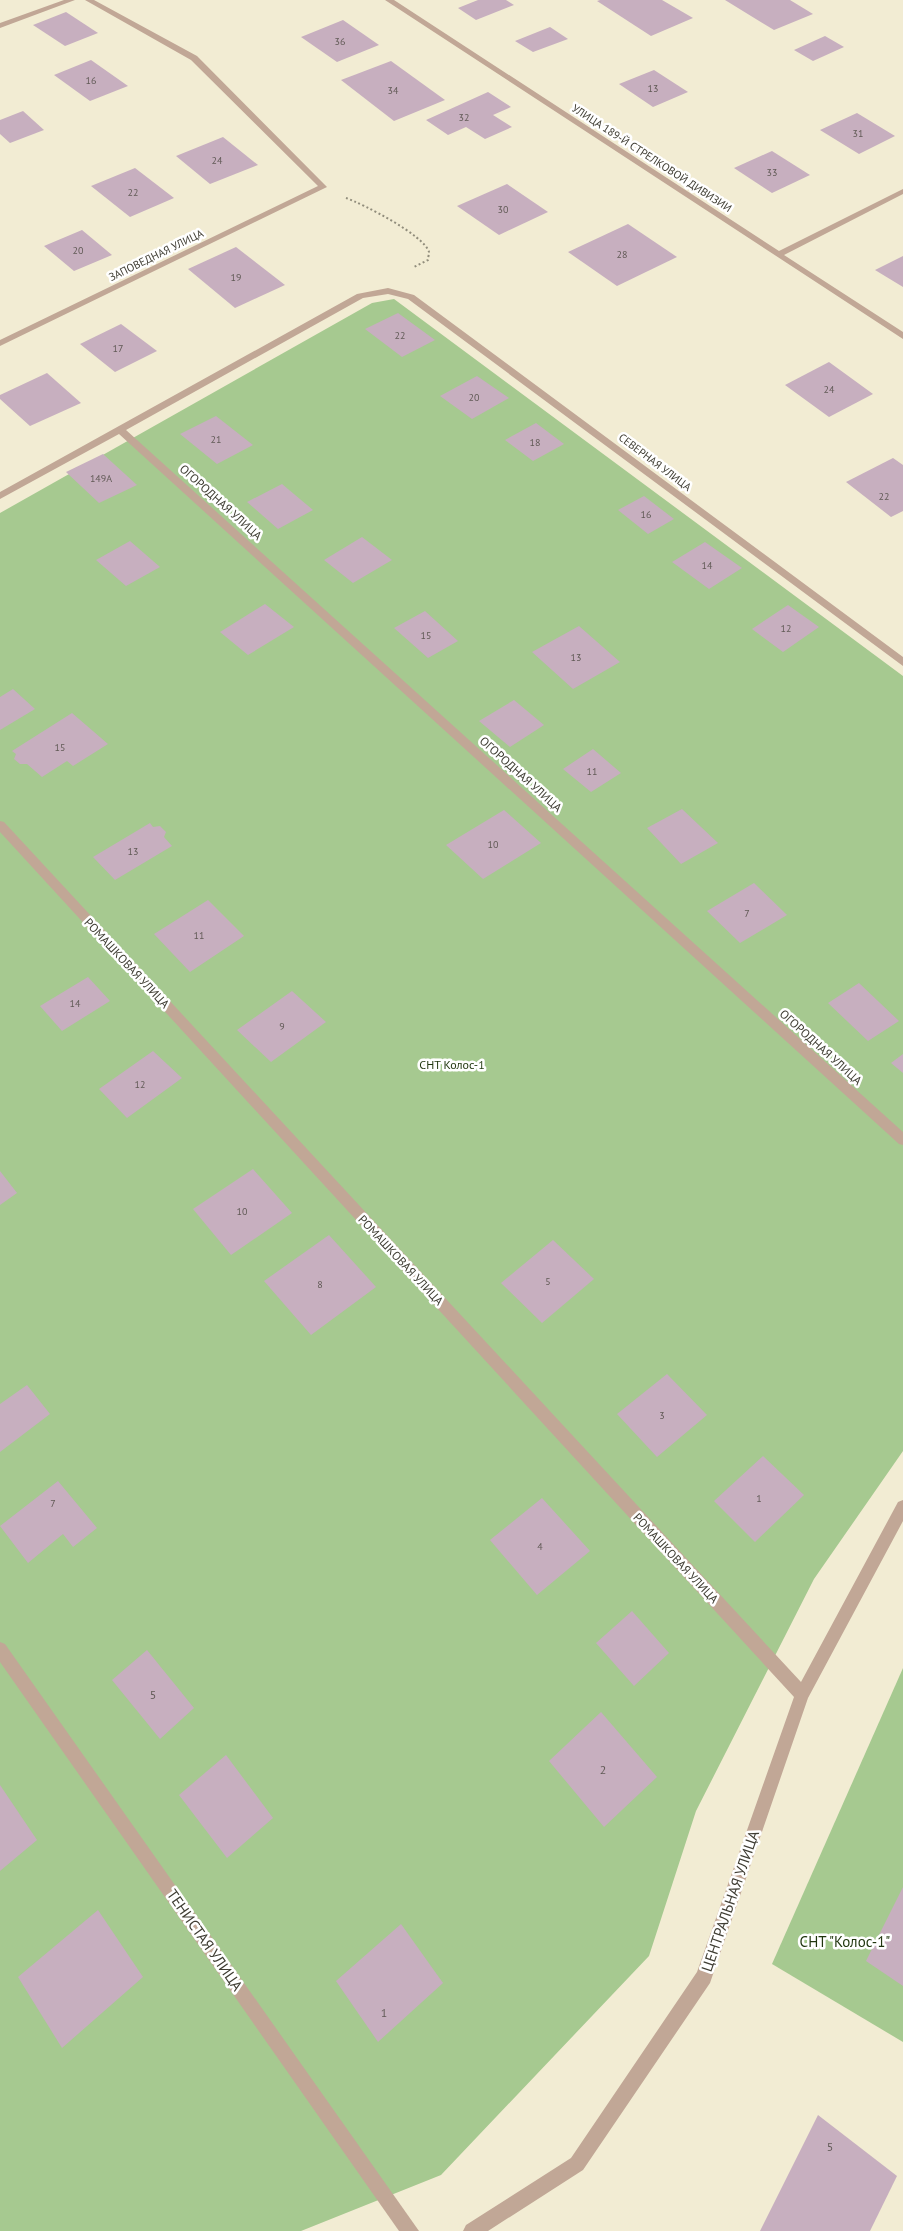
<svg xmlns="http://www.w3.org/2000/svg" width="903" height="2231" font-family="'PT Sans',sans-serif">
<style>
.green{fill:#a6c990}
.building{fill:#c7afbf}
.lines{fill:none;stroke-linecap:round;stroke-linejoin:round}
.path{stroke:#918d7c;stroke-width:2;stroke-dasharray:2 2.5;stroke-linecap:butt}
.minor{fill:#c1a796;fill-rule:evenodd}
.labels{text-anchor:middle;dominant-baseline:central;stroke-width:5;stroke-linejoin:round;paint-order:stroke}
.number-label{font-size:10px;fill:#615a56}
.far-street-label{font-size:11px;fill:#3f3d33;stroke:#fff}
.street-label{font-size:12px;fill:#3f3d33;stroke:#fff}
.park-label{font-size:12px;fill:#1f350d;stroke:#fff}
.near-number-label{font-size:12px;fill:#615a56}
.near-street-label{font-size:15px;fill:#3f3d33;stroke:#fff}
.near-park-label{font-size:15px;fill:#1f350d;stroke:#fff}
</style>
<rect width="100%" height="100%" fill="#f2ecd3"/>
<g class="green">
<polygon points="394,299 903,676 903,1451 814,1579 696,1811 649,1956 441,2175 301,2231 0,2231 0,513 372,303"/>
<polygon points="903,1668 903,2042 772,1964"/>
</g>
<g class="building">
<polygon points="478,0 506,0 514,5 476,20 458,8"/>
<polygon points="600,0 662,0 693,18 651,36 597,1"/>
<polygon points="725,0 790,0 813,14 774,30"/>
<polygon points="66,12 98,33 65,46 33,25"/>
<polygon points="343,20 379,45 337,62 301,37"/>
<polygon points="550,27 568,39 533,52 515,41"/>
<polygon points="825,36 844,47 813,61 794,50"/>
<polygon points="91,60 128,86 90,101 54,75"/>
<polygon points="391,61 445,100 394,121 341,80"/>
<polygon points="654,70 688,92 653,107 619,84"/>
<polygon points="488,92 511,107 493,115 512,127 485,139 466,127 448,135 426,120"/>
<polygon points="23,111 44,130 10,143 0,134 0,120"/>
<polygon points="857,113 895,136 859,154 820,130"/>
<polygon points="223,137 258,165 210,184 176,156"/>
<polygon points="772,151 810,175 772,193 734,168"/>
<polygon points="135,168 174,198 130,217 91,186"/>
<polygon points="507,184 548,212 499,235 457,206"/>
<polygon points="628,224 677,257 617,286 568,252"/>
<polygon points="82,230 112,255 74,271 44,246"/>
<polygon points="236,247 285,285 235,308 188,269"/>
<polygon points="903,256 903,287 875,270"/>
<polygon points="398,313 435,340 402,357 365,329"/>
<polygon points="121,324 157,351 115,372 80,344"/>
<polygon points="829,362 873,394 829,417 785,385"/>
<polygon points="47,373 81,403 30,426 0,399 0,395"/>
<polygon points="477,376 509,398 472,419 440,396"/>
<polygon points="216,416 253,445 217,464 180,434"/>
<polygon points="536,423 564,444 533,461 505,440"/>
<polygon points="103,454 137,485 99,503 66,472"/>
<polygon points="893,458 903,465 903,511 891,517 846,482"/>
<polygon points="282,484 313,510 278,529 247,502"/>
<polygon points="644,496 674,519 648,534 618,510"/>
<polygon points="362,537 392,560 353,583 324,560"/>
<polygon points="130,541 160,567 126,586 96,560"/>
<polygon points="705,542 742,568 709,589 672,562"/>
<polygon points="265,604 294,627 248,655 220,632"/>
<polygon points="788,605 819,627 783,652 752,629"/>
<polygon points="425,611 458,641 428,658 394,628"/>
<polygon points="579,626 620,662 573,689 532,652"/>
<polygon points="13,689 35,709 0,730 0,697"/>
<polygon points="514,700 544,725 510,747 479,721"/>
<polygon points="72,713 108,744 73,766 67,761 42,777 27,764 20,764 14,759 16,754 12,751"/>
<polygon points="593,749 621,773 591,792 563,769"/>
<polygon points="682,809 718,843 681,864 647,828"/>
<polygon points="504,810 541,843 483,879 446,845"/>
<polygon points="150,823 153,827 160,826 166,832 164,837 172,846 115,880 93,857"/>
<polygon points="754,883 787,915 740,943 707,911"/>
<polygon points="208,900 244,936 190,972 154,934"/>
<polygon points="88,977 110,1001 62,1031 40,1006"/>
<polygon points="859,983 899,1021 868,1041 828,1003"/>
<polygon points="292,991 326,1022 271,1062 237,1030"/>
<polygon points="153,1051 182,1078 127,1118 99,1089"/>
<polygon points="903,1054 903,1073 891,1063"/>
<polygon points="253,1169 292,1213 231,1255 193,1209"/>
<polygon points="0,1171 17,1193 0,1205"/>
<polygon points="329,1235 376,1287 311,1335 264,1281"/>
<polygon points="553,1240 594,1279 542,1323 501,1283"/>
<polygon points="667,1374 707,1415 657,1457 617,1414"/>
<polygon points="27,1385 50,1414 0,1452 0,1404"/>
<polygon points="763,1456 804,1495 755,1542 714,1501"/>
<polygon points="58,1481 97,1528 73,1547 63,1534 28,1563 0,1526"/>
<polygon points="542,1498 590,1551 537,1595 490,1540"/>
<polygon points="632,1611 669,1653 634,1686 596,1643"/>
<polygon points="147,1650 194,1708 160,1739 112,1680"/>
<polygon points="601,1712 657,1777 604,1827 549,1761"/>
<polygon points="226,1755 273,1818 227,1858 179,1795"/>
<polygon points="0,1785 37,1840 0,1871"/>
<polygon points="903,1887 903,1986 866,1961"/>
<polygon points="98,1910 143,1977 62,2048 18,1977"/>
<polygon points="401,1924 443,1983 378,2042 336,1981"/>
<polygon points="818,2115 897,2176 870,2231 760,2231"/>
</g>
<g class="lines">
<path class="path" d="M346,198c17,6 78,37 83,54 0,2 -1,6 -1,8l-14,7"/>
<g class="minor">
<polygon points="64,0 75,0 0,28 0,23"/>
<polygon points="85,0 94,0 197,56 327,187 0,346 0,340 318,186 191,60"/>
<polygon points="385,0 394,0 779,251 903,189 903,194 784,255 903,332 903,339"/>
<polygon points="388,288 414,295 903,657 903,666 408,299 388,294 363,298 126,430 903,1132 903,1145 899,1144 119,434 0,499 0,492 357,294"/>
<polygon points="0,821 4,822 801,1682 898,1502 903,1500 903,1521 808,1698 710,1983 583,2170 488,2231 463,2231 466,2225 571,2158 697,1972 794,1697 0,832"/>
<polygon points="0,1642 5,1644 419,2231 399,2231 0,1662"/>
</g>
</g>
<g class="labels">
<g class="number-label">
<text x="340" y="41">36</text>
<text x="91" y="80">16</text>
<text x="653" y="88">13</text>
<text x="393" y="90">34</text>
<text x="464" y="117">32</text>
<text x="858" y="133">31</text>
<text x="217" y="160">24</text>
<text x="772" y="172">33</text>
<text x="133" y="192">22</text>
<text x="503" y="209">30</text>
<text x="78" y="250">20</text>
<text x="622" y="254">28</text>
<text x="236" y="277">19</text>
<text x="400" y="335">22</text>
<text x="118" y="348">17</text>
<text x="829" y="389">24</text>
<text x="474" y="397">20</text>
<text x="216" y="439">21</text>
<text x="535" y="442">18</text>
<text x="101" y="478">149А</text>
<text x="884" y="496">22</text>
<text x="646" y="514">16</text>
<text x="707" y="565">14</text>
<text x="786" y="628">12</text>
<text x="426" y="635">15</text>
<text x="576" y="657">13</text>
<text x="60" y="747">15</text>
<text x="592" y="771">11</text>
<text x="493" y="844">10</text>
<text x="133" y="851">13</text>
<text x="747" y="913">7</text>
<text x="199" y="935">11</text>
<text x="75" y="1003">14</text>
<text x="282" y="1026">9</text>
<text x="140" y="1084">12</text>
<text x="242" y="1211">10</text>
<text x="548" y="1281">5</text>
<text x="320" y="1284">8</text>
<text x="662" y="1415">3</text>
<text x="759" y="1498">1</text>
<text x="53" y="1503">7</text>
<text x="540" y="1546">4</text>
</g>
<g class="far-street-label">
<text transform="translate(652 158) rotate(33)">УЛИЦА 189-Й СТРЕЛКОВОЙ ДИВИЗИИ</text>
<text transform="translate(156 255) rotate(-26)">ЗАПОВЕДНАЯ УЛИЦА</text>
<text transform="translate(655 462) rotate(37)">СЕВЕРНАЯ УЛИЦА</text>
</g>
<g class="street-label">
<text transform="translate(221 502) rotate(42)">ОГОРОДНАЯ УЛИЦА</text>
<text transform="translate(521 774) rotate(42)">ОГОРОДНАЯ УЛИЦА</text>
<text transform="translate(127 963) rotate(47)">РОМАШКОВАЯ УЛИЦА</text>
<text transform="translate(821 1047) rotate(42)">ОГОРОДНАЯ УЛИЦА</text>
<text transform="translate(401 1260) rotate(47)">РОМАШКОВАЯ УЛИЦА</text>
<text transform="translate(676 1558) rotate(47)">РОМАШКОВАЯ УЛИЦА</text>
</g>
<g class="park-label">
<text x="452" y="1064">СНТ Колос-1</text>
</g>
<g class="near-number-label">
<text x="153" y="1694">5</text>
<text x="603" y="1769">2</text>
<text x="384" y="2012">1</text>
<text x="830" y="2146">5</text>
</g>
<g class="near-street-label">
<text transform="translate(730 1901) rotate(-71)">ЦЕНТРАЛЬНАЯ УЛИЦА</text>
<text transform="translate(205 1940) rotate(55)">ТЕНИСТАЯ УЛИЦА</text>
</g>
<g class="near-park-label">
<text x="845" y="1941">СНТ "Колос-1"</text>
</g>
</g>
</svg>
